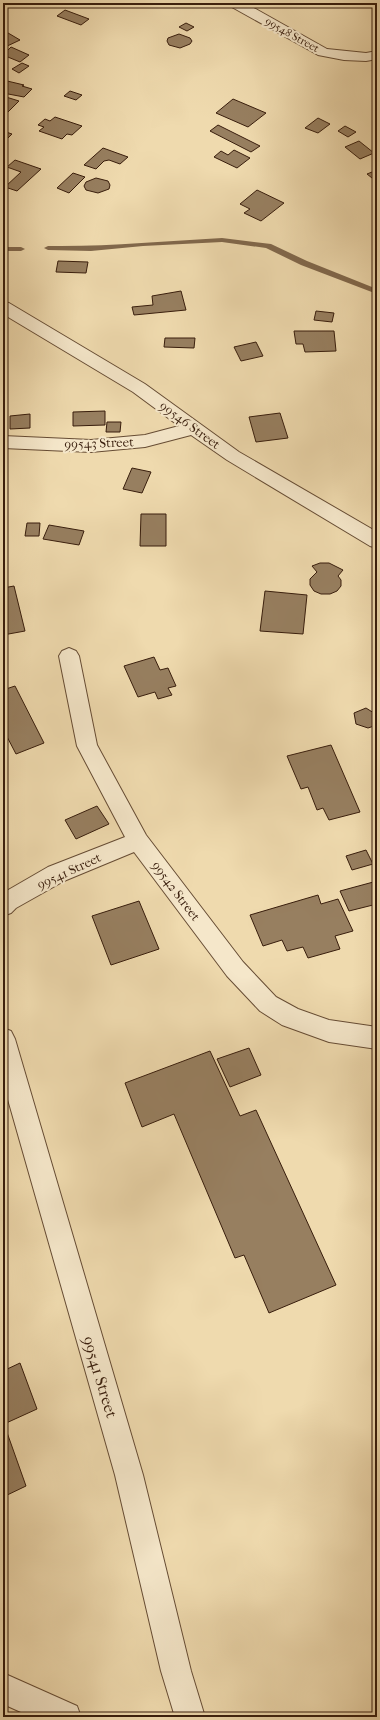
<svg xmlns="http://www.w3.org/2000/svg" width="380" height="1720" font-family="'IM FELL French Canon',serif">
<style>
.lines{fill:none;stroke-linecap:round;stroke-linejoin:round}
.stream{fill:#81684c;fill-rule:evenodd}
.building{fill:#977f60;stroke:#381d0c}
.minor-casing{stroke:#664c34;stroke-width:2}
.minor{fill:#f5e7ca;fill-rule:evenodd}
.labels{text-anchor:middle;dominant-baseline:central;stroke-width:4;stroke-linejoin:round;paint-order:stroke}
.far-street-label{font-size:11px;fill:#381d0c;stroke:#f5e7ca}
.street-label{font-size:13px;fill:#381d0c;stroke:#f5e7ca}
.near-street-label{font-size:16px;fill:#381d0c;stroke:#f5e7ca}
</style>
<rect width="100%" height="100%" fill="#efdaae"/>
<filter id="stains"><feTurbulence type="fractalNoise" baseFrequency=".005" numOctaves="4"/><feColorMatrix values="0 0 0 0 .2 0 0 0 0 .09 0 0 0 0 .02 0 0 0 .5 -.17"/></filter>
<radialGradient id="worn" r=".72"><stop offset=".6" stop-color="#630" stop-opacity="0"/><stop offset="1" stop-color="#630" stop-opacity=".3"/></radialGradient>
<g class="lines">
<g class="stream">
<path d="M222,238l49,6 36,17 70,28v5l-76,-29 -35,-17 -44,-6 -79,4 -52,5 -43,-1 -4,-2 4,-2c58,1 116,-5 174,-8z"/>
<polygon points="3,247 21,247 25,249 21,251 3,251"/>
</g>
</g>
<g class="building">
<polygon points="65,10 89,19 81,25 57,16"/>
<polygon points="186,23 194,27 187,31 179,27"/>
<polygon points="3,30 20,40 3,48"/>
<polygon points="179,34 190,38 192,41 190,44 180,48 169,45 167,41 168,38"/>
<polygon points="11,47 29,55 20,62 3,55"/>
<polygon points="22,63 29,66 19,73 12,69"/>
<polygon points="3,80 24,85 22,86 32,89 24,97 3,93"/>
<polygon points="70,91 82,95 76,100 64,96"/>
<polygon points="6,97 19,101 6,114 3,113 3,100"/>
<polygon points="233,99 266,113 248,127 216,113"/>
<polygon points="55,117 82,126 72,135 67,134 62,139 39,131 44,127 38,125 45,119 50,121"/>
<polygon points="318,118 330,124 318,133 305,128"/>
<polygon points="218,125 260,146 251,152 210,131"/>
<polygon points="345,126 356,132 348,137 338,131"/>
<polygon points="3,131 12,134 3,143"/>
<polygon points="359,141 374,153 360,159 345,147"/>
<polygon points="103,148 128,157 120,164 109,160 104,161 96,169 84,165"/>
<polygon points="234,150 250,158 237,168 214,157 221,151 228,155"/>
<polygon points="15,160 41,169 17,191 5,187 21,172 7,167"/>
<polygon points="377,170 377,182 367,174"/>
<polygon points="73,173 85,177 69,193 57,188"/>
<polygon points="96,178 108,181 110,185 109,189 98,193 86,190 84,186 86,182"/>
<polygon points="257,190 284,203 261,221 244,213 250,209 240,204"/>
<polygon points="58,261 88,262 86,273 56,272"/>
<polygon points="181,291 186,310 134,315 132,307 153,305 152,296"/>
<polygon points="316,311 334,313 332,322 314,320"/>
<polygon points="294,331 334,331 336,351 305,352 303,344 296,344"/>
<polygon points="165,338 195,338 194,348 164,347"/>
<polygon points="256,342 263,356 241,361 234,347"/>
<polygon points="105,411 105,425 73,426 73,412"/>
<polygon points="280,413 288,438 256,442 249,417"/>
<polygon points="30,414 30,428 10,429 10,416"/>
<polygon points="107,422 121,422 120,432 106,432"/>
<polygon points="132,468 151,472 142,493 123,489"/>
<polygon points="141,514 166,514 166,546 140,546"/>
<polygon points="27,523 40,523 39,536 25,536"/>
<polygon points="49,525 84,531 79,545 43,539"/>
<polygon points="320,563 329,563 343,570 338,576 341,580 341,586 337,591 330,594 321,594 314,591 310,585 310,579 317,572 312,566"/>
<polygon points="14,586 25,631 3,635 3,588"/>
<polygon points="265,591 307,595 303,634 260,631"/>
<polygon points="154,657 160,670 168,668 176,686 168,688 172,695 158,699 155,692 138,697 124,666"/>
<polygon points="15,686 44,743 16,754 3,729 3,690"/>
<polygon points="366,708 377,715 377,725 368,728 356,724 354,713"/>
<polygon points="331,745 360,812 329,820 323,808 317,810 308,787 301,789 287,756"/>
<polygon points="97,806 109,824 76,839 65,820"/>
<polygon points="366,850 373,864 352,870 346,856"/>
<polygon points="377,881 377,904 349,911 340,891"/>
<polygon points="318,895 321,904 338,899 353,931 335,936 340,949 308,958 303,947 287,951 282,940 263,946 250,915"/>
<polygon points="139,901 159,949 111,965 92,916"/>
<polygon points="249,1048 261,1075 230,1087 217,1059"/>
<polygon points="210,1051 240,1116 256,1110 336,1285 269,1313 244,1255 235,1258 174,1114 142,1127 125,1083"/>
<polygon points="20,1363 37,1409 4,1424 26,1486 3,1497 3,1371"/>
</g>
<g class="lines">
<defs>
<g id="minor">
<polygon points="228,3 245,3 327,49 366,53 377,51 377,59 366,61 344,60 318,55 230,6"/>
<polygon points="3,302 9,303 145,384 239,452 377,532 377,548 370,546 227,460 191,435 145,447 91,452 3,448 3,436 91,440 145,435 179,426 133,392 3,314"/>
<polygon points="69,648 76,651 79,656 97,745 146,835 243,962 276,997 298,1009 329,1020 377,1027 377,1049 329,1042 282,1025 260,1011 227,976 134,852 64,881 16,908 11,913 3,916 3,893 48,867 125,837 77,746 59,656 62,651"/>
<polygon points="3,1028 11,1031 15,1039 143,1475 191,1671 205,1717 175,1717 161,1671 115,1475 3,1082"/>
<polygon points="3,1673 77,1706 81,1717 32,1717 3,1704"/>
</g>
</defs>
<use href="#minor" class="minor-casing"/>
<use href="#minor" class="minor"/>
</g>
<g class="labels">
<g class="far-street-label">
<text transform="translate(292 35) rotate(29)">99548 Street</text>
</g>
<g class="street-label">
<text transform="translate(190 425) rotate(36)">99546 Street</text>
<text transform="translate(99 443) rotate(-2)">99543 Street</text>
<text transform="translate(69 871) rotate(-25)">99541 Street</text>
<text transform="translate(176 891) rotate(53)">99542 Street</text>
</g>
<g class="near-street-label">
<text transform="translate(100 1377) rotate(73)">99541 Street</text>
</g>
</g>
<rect width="380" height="1720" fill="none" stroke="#efdaae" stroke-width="16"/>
<rect x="4" y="4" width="372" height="1712" fill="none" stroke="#381d0c" stroke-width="2"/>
<rect x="8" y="8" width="364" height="1704" fill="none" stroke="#381d0c"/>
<rect width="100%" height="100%" filter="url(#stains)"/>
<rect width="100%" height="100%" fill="url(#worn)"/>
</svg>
